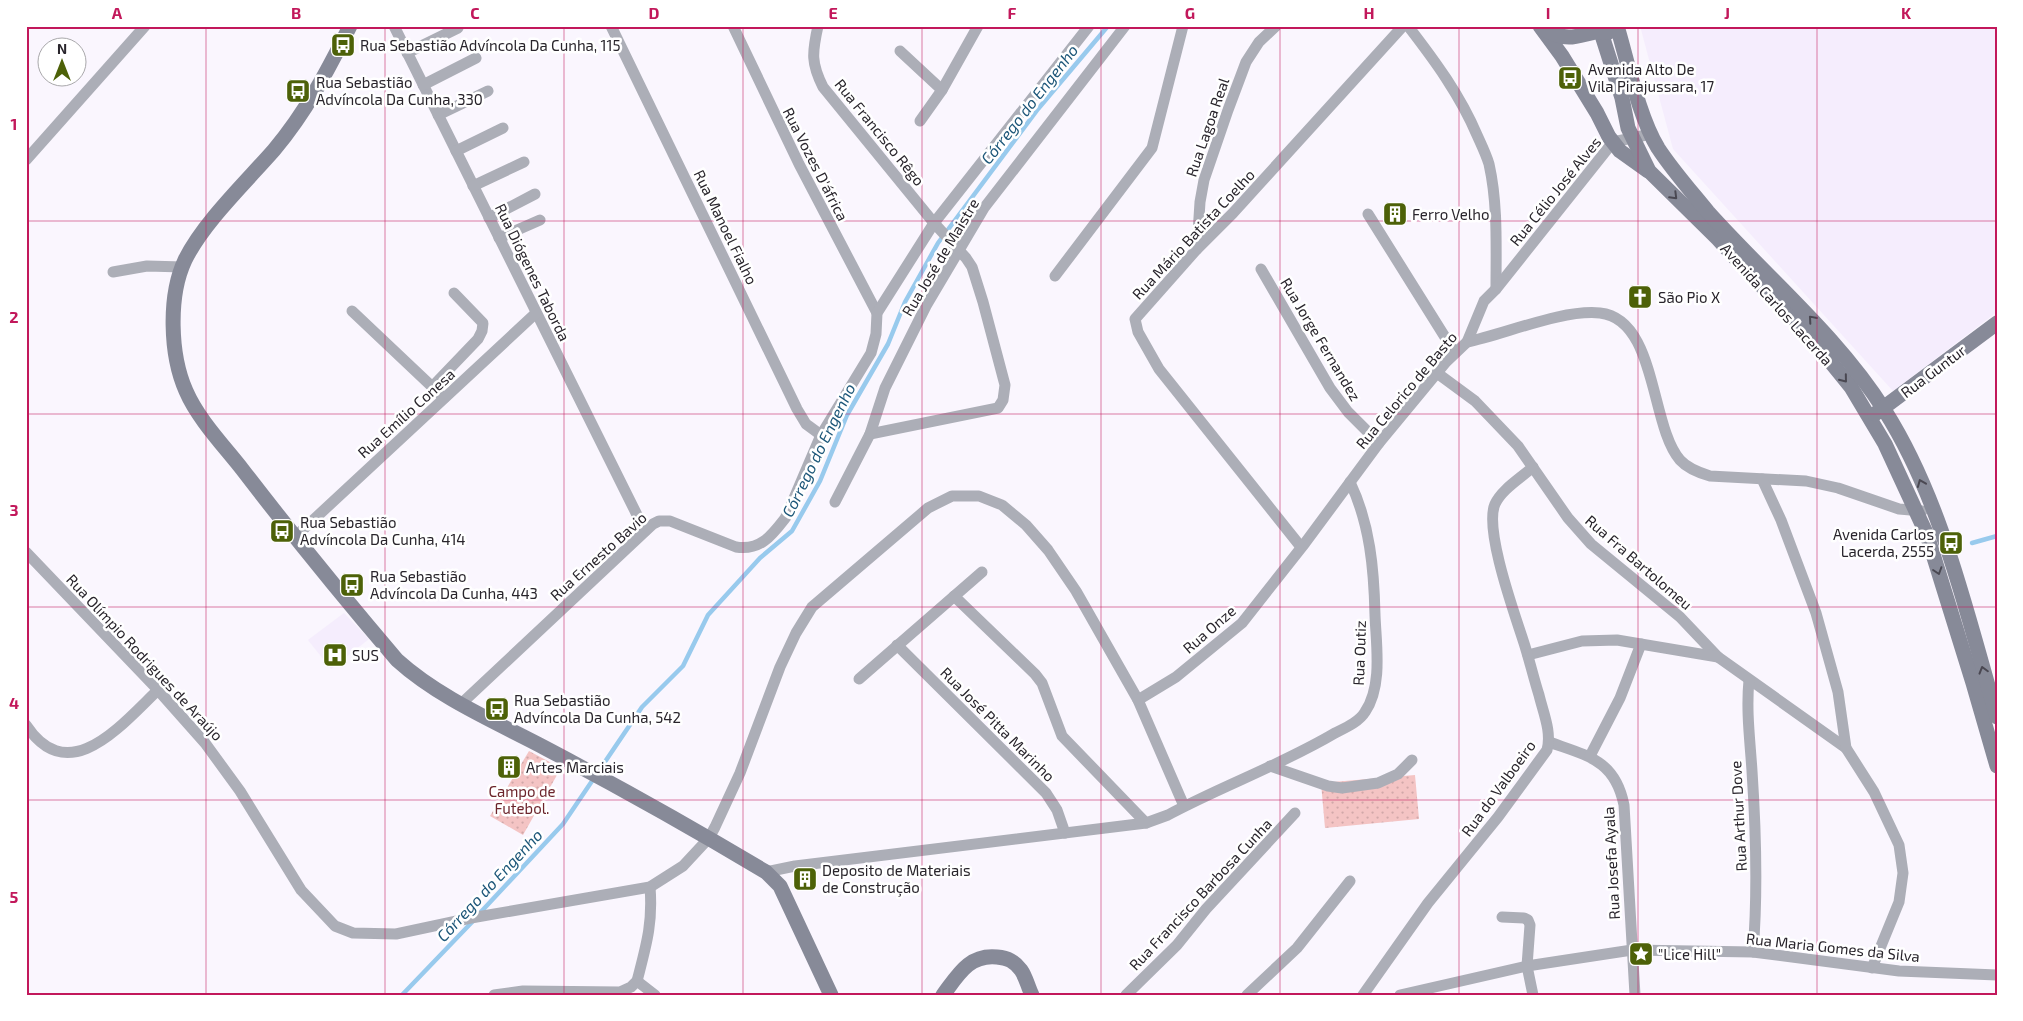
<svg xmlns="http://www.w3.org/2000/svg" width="2023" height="1021" font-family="'Exo 2',sans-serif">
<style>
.built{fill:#f5edfd}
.grass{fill:url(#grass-dots)}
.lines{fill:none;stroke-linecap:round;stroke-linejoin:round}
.stream{stroke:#98caed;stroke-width:4.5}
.street{stroke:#acaeb7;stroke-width:11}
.secondary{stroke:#878a98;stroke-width:15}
.oneway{stroke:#4a4852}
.grid{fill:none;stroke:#c2185b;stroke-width:1;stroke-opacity:0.55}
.labels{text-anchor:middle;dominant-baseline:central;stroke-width:5;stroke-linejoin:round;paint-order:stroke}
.poi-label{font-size:15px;fill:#29252c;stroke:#fff;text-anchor:start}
.street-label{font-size:15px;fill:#29252c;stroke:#fff}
.park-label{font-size:15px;fill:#6c252c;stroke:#fff}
.water-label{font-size:16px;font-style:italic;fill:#1d5779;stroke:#fff}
.neatline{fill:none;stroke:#c2185b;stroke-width:2}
.grid-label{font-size:16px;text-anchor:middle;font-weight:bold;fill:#c2185b}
</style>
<defs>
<pattern id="grass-dots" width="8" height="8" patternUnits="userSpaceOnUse" patternTransform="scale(1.25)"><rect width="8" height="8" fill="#f4c4c4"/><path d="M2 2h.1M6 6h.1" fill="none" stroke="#d1a8a9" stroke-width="1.8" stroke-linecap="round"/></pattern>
</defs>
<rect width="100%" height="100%" fill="#faf6fe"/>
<g class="built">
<polygon points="1640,26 1997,26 1997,312 1893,391 1673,149"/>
<polygon points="344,613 369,639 331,669 308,640"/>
</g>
<g class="grass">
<polygon points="529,751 561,768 523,835 490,816"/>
<polygon points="1415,775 1419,819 1325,828 1321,783"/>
</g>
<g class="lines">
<g class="stream">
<polyline points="1972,543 1997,536"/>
<polyline points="479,914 563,824 642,707 683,666 708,615 760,558 792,531 820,481 847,415 888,344 905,302 938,243 1038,109 1108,26"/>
<polyline points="402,995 474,920"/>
</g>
<g class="street">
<polyline points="394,26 645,531"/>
<polyline points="611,26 797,409 806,424 821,435"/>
<polyline points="733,26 799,164 877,313"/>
<path d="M818,26c-6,27 -7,37 5,61l111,136 32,35 6,9 11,35 22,83 -2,15 -5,8 -128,26"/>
<path d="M1408,26c27,35 52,69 69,109 4,9 9,19 12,29 9,40 7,83 7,125"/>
<polyline points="900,51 942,90"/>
<polyline points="407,53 458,28"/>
<polyline points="423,85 476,58"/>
<polyline points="438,115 488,91"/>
<polyline points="920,121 942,90 978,26"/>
<polyline points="456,151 503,128"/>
<polyline points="26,160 145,26"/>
<polyline points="473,186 524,162"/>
<polyline points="1368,214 1455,353"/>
<polyline points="489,218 535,194"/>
<polyline points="499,238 540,220"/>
<polyline points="1197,249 1200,202 1204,180 1228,110 1246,62 1259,42 1276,26"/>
<polyline points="1261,269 1330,388 1348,412 1379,443"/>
<polyline points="113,272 147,266 183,267"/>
<polyline points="1055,276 1152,148 1183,26"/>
<polyline points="352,311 444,398"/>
<path d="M1467,342c38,-8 96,-33 133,-29 57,6 50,113 80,147 8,9 20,13 30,16l96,5 32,7 61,21 23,2"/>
<polyline points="1437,373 1475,401 1518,446 1568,518 1591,544 1680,617 1718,657 1846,748"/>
<polyline points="432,387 478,339 482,331 483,323 454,293"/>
<polyline points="1762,479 1781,520 1816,613 1838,692 1846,748 1874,792 1899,845 1903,873 1899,902 1872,968"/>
<polyline points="835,502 870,434 885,388 926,306 984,208 1125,26"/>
<polyline points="296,536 536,313"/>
<polyline points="1301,547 1159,369 1138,332 1135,319 1197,249 1233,213 1403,26"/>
<polyline points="26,552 158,690 205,743 240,791 301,890 335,926 353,933 396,934 471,918 650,887 683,866 709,838 715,827 740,773 780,667 796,633 812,607 928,508 952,496 979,496 1002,505 1026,525 1048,550 1076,591 1138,700 1184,806"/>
<polyline points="954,596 1035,674 1042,683 1062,736 1146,823"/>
<polyline points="897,645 1046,793 1057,810 1065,833"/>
<polyline points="1528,655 1582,641 1617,640 1718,657"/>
<polyline points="859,679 982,572"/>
<path d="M1749,680c-3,31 1,60 3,91 4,60 6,121 1,181"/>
<polyline points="1138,700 1176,677 1242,623 1305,543 1379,443 1446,362 1467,342 1484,301 1496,289 1613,142 1651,134"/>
<path d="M462,703l191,-179 6,-3h11l66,26c25,4 36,-12 50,-30l35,-82 50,-82 5,-19 1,-21 57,-90 155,-197"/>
<path d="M26,725c43,65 96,-1 132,-35"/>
<path d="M1549,742c39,14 66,18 75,63l11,190"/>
<polyline points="1590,756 1620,698 1641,644"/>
<polyline points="1270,766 1328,786 1342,788 1378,783 1398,774 1412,760"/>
<path d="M766,872l29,-6 351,-43 22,-8c54,-29 113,-50 167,-82 10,-5 24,-11 30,-21 18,-26 11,-68 10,-97 -1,-46 -5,-91 -25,-133"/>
<polyline points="1502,917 1524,918 1528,920 1530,925 1527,966 1533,995"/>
<polyline points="637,981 655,995"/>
<path d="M494,995l29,-4 97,1 11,-5 6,-6c9,-35 16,-57 13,-94"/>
<polyline points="1126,995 1177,945 1206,909 1295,813"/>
<polyline points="1247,995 1297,948 1350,881"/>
<path d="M1363,995l65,-92 70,-86 49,-67c5,-18 -4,-38 -8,-55 -6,-19 -10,-37 -16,-55 -9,-28 -39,-111 -28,-136 7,-15 26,-26 38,-37"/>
<polyline points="1400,995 1527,966 1632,950 1753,952 1899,971 1997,975"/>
</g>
<g class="secondary">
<path d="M350,26c-22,44 -44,86 -76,124 -28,32 -71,73 -89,110 -17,36 -15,95 1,131 12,28 38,55 56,78 50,65 102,129 155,191 42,38 99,62 150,89 74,39 147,80 219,123l14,14 51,109"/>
<polyline points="1540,26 1562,56 1597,113 1609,137 1620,151 1648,171"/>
<polyline points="1599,26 1622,98 1628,128 1649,171 1718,239 1749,273 1804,329 1851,387 1885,444 1927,535 1973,683 1997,766"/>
<path d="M1617,26c11,37 22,91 41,122 15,23 33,43 50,64 59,66 129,123 177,199 57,90 82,204 112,306"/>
<path d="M1542,28c9,5 17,9 27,9 14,0 25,-8 40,-5"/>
<polyline points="1875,414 1997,323"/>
<path d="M943,995c15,-20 26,-41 54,-38 11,1 17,4 24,13 5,7 7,17 11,25"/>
</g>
</g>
<defs><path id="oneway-chevron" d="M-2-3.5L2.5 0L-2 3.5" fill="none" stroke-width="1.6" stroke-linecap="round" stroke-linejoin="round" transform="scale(1.25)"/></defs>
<g class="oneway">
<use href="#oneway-chevron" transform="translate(1674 196) rotate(45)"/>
<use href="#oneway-chevron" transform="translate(1812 319) rotate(-131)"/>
<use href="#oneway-chevron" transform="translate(1844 379) rotate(51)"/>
<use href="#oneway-chevron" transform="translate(1921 483) rotate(-112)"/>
<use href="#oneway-chevron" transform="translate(1938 571) rotate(72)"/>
<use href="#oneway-chevron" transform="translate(1983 670) rotate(-106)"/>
</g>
<path class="grid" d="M206,26v969M385,26v969M564,26v969M743,26v969M922,26v969M1101,26v969M1280,26v969M1459,26v969M1638,26v969M1817,26v969M26,221h1971M26,414h1971M26,607h1971M26,800h1971"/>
<defs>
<symbol id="bus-square" viewBox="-11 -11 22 22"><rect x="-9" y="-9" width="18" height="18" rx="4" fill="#4d6108" stroke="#fff"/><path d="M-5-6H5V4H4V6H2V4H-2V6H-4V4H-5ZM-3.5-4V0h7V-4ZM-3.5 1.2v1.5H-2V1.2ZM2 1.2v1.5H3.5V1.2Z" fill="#fff"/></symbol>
<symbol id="building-square" viewBox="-11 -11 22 22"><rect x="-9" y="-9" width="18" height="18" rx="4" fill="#4d6108" stroke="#fff"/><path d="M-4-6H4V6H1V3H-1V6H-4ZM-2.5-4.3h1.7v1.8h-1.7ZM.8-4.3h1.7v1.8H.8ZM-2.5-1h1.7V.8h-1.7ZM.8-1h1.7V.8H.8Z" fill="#fff"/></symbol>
<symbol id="church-square" viewBox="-11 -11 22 22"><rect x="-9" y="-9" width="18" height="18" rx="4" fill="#4d6108" stroke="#fff"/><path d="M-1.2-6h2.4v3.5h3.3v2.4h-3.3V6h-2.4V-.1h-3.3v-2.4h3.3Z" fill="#fff"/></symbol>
<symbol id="hospital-square" viewBox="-11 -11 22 22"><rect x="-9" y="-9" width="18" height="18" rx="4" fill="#4d6108" stroke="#fff"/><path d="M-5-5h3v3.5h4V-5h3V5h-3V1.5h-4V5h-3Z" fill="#fff"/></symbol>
<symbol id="sight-square" viewBox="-11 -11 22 22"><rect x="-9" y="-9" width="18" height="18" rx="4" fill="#4d6108" stroke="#fff"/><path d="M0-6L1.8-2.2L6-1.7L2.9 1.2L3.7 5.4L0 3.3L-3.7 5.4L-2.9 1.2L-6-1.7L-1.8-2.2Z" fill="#fff"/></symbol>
</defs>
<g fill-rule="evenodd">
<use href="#bus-square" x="329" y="31" width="28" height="28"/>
<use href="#bus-square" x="1556" y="64" width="28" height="28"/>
<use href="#bus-square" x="284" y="77" width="28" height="28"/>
<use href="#building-square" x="1381" y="200" width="28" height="28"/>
<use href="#church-square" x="1626" y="283" width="28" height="28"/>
<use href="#bus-square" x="268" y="517" width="28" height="28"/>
<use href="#bus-square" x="1937" y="529" width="28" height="28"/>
<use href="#bus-square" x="338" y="571" width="28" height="28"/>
<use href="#hospital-square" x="321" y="641" width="28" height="28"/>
<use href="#bus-square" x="483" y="695" width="28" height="28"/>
<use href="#building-square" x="495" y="753" width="28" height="28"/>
<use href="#building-square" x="791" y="865" width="28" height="28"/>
<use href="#sight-square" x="1627" y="940" width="28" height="28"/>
</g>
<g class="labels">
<g class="poi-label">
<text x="360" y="45">Rua Sebastião Advíncola Da Cunha, 115</text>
<text x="1588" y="69">Avenida Alto De<tspan x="1588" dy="17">Vila Pirajussara, 17</tspan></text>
<text x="316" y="82">Rua Sebastião<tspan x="316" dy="17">Advíncola Da Cunha, 330</tspan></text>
<text x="1412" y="214">Ferro Velho</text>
<text x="1658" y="297">São Pio X</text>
<text x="300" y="522">Rua Sebastião<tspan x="300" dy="17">Advíncola Da Cunha, 414</tspan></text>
<text x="1934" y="534" text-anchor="end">Avenida Carlos<tspan x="1934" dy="17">Lacerda, 2555</tspan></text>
<text x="370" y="576">Rua Sebastião<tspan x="370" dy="17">Advíncola Da Cunha, 443</tspan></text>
<text x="352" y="655">SUS</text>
<text x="514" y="700">Rua Sebastião<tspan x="514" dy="17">Advíncola Da Cunha, 542</tspan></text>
<text x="526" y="767">Artes Marciais</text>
<text x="822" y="870">Deposito de Materiais<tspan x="822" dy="17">de Construção</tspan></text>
<text x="1658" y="954">"Lice Hill"</text>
</g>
<g class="street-label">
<text transform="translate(1207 127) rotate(-71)">Rua Lagoa Real</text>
<text transform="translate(880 132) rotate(51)">Rua Francisco Rêgo</text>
<text transform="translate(816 164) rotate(63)">Rua Vozes D'áfrica</text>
<text transform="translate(1555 191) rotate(-51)">Rua Célio José Alves</text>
<text transform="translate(726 227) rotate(64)">Rua Manoel Fialho</text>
<text transform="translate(1193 234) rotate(-47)">Rua Mário Batista Coelho</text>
<text transform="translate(940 257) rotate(-59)">Rua José de Maistre</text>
<text transform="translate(533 272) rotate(64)">Rua Diógenes Taborda</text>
<text transform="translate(1777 304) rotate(48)">Avenida Carlos Lacerda</text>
<text transform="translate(1321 339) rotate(59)">Rua Jorge Fernandez</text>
<text transform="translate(1933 371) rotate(-37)">Rua Guntur</text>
<text transform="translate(1406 390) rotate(-50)">Rua Celorico de Basto</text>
<text transform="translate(406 413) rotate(-42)">Rua Emílio Conesa</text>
<text transform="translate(598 556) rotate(-42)">Rua Ernesto Bavio</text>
<text transform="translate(1639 562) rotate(41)">Rua Fra Bartolomeu</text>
<text transform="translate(1209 629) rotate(-41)">Rua Onze</text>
<text transform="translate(1359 653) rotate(-88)">Rua Outiz</text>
<text transform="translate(145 657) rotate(47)">Rua Olímpio Rodrigues de Araújo</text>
<text transform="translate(998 724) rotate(45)">Rua José Pitta Marinho</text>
<text transform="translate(1498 788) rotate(-54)">Rua do Valboeiro</text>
<text transform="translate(1738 816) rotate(-93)">Rua Arthur Dove</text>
<text transform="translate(1611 863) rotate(-93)">Rua Josefa Ayala</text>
<text transform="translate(1200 894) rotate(-47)">Rua Francisco Barbosa Cunha</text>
<text transform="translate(1833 947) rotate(6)">Rua Maria Gomes da Silva</text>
</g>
<g class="park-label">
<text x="522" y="791">Campo de<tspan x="522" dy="17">Futebol.</tspan></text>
</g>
<g class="water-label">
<text transform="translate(1029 104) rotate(-52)">Córrego do Engenho</text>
<text transform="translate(818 450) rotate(-64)">Córrego do Engenho</text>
<text transform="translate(489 885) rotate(-47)">Córrego do Engenho</text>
</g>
</g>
<rect width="2023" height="1021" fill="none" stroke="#ffffff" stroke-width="55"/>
<g transform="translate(62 62)"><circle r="24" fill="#ffffff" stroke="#a9a8ab"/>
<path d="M0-4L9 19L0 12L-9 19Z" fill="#4d6108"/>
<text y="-8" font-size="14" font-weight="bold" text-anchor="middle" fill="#29252c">N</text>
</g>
<rect x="28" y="28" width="1968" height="966" class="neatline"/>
<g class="grid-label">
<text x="117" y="19">A</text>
<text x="296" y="19">B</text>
<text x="475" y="19">C</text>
<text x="654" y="19">D</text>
<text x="833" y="19">E</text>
<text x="1012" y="19">F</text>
<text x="1190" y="19">G</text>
<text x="1369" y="19">H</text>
<text x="1548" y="19">I</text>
<text x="1727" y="19">J</text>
<text x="1906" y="19">K</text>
<text x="14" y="130">1</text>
<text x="14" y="323">2</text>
<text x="14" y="516">3</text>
<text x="14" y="709">4</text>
<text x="14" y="903">5</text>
</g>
</svg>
